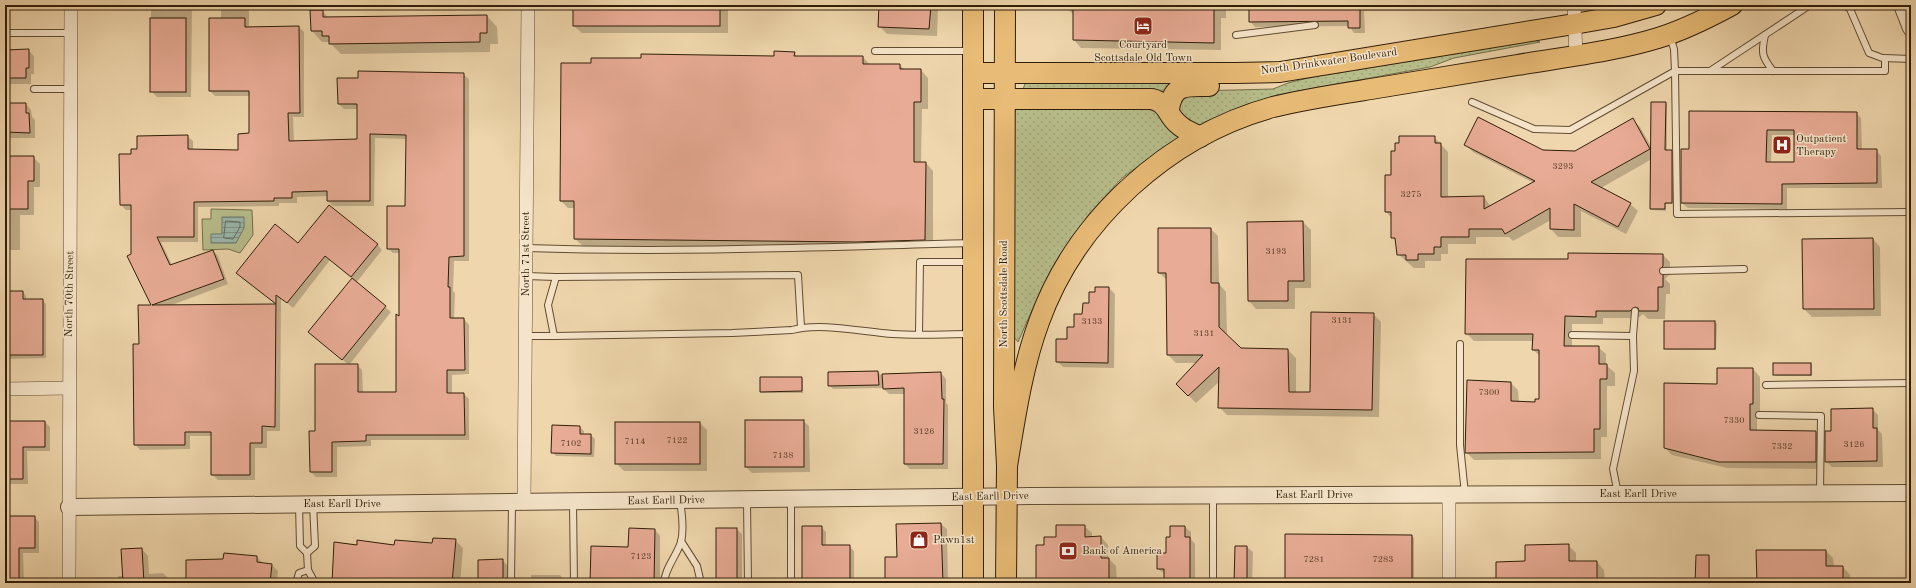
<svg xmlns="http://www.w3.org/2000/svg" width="1916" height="588" font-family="'Old Standard TT',serif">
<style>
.grass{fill:#b7be8b;stroke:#746e4a}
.garden{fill:url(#garden-dots);stroke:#746e4a}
.water{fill:url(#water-rules);stroke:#707a6c}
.shadow{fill:#0003;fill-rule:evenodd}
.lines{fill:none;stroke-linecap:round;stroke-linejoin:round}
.shore{stroke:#656b5c;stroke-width:1}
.building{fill:#e8ab95;stroke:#301e09;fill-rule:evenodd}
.service-casing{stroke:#604c32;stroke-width:8}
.minor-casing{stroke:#604c32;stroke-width:14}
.tertiary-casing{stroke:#604c32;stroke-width:18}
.primary-casing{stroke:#301e09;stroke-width:22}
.service{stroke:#f5e4c9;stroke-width:6}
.minor{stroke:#f5e4c9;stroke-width:13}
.tertiary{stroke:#f5e4c9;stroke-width:16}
.primary{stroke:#e8bb76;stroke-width:20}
.labels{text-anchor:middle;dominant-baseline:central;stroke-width:3;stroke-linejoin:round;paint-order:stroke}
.number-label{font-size:9px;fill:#5e412c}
.poi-label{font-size:11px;fill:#301e09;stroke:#f5e4c9;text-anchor:start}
.street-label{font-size:11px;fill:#301e09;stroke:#f5e4c9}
</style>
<defs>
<pattern id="garden-dots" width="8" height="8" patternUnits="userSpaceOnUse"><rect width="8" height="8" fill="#b7be8b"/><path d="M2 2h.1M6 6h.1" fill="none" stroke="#9ea377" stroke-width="1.8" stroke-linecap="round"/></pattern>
<pattern id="water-rules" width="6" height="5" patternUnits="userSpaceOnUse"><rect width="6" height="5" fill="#9ab8ae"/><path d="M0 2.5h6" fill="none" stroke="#7e958c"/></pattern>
</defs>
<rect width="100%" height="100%" fill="#efd6ac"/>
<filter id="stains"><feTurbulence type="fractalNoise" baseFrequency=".005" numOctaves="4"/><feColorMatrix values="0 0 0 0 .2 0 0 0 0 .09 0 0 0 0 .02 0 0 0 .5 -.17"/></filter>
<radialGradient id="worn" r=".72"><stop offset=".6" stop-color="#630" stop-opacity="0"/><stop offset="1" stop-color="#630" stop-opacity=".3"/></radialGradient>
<polygon class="grass" points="211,209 252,210 253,235 240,253 228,249 203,250 202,219 211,219"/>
<polygon class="garden" points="1531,39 1540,42 1454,58 1430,67 1277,95 1205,122 1171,142 1122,178 1089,214 1057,261 1041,290 1018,342 1014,337 1013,117 1026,81 1175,82 1195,91 1273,89 1288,83 1340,70"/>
<polygon class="water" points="222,217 244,217 244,228 236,243 211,243 211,234 222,234"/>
<g class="shadow">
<rect x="5" y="5" width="34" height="1"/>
<polygon points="151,5 192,5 191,97 157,97 151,91"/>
<polygon points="221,5 249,5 249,27 299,27 304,32 304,117 293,117 294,142 358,140 358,109 344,109 339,104 463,74 469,79 469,261 454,261 453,291 455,293 454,319 464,319 469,325 469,374 452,375 452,394 464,394 469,399 469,440 371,440 371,446 337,447 337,477 316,477 311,472 316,432 357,365 362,370 363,393 397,393 400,318 400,253 393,253 388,248 406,207 406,139 375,138 374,206 333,206 328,201 328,196 297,197 297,203 279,203 279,206 198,207 198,242 161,242 172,265 213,251 218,256 228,284 169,306 277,305 242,278 299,244 377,244 382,250 356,283 391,312 349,365 309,332 353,279 330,260 293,308 281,298 280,431 267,431 267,448 255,448 255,480 218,480 212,474 212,436 190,436 190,449 140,450 135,444 140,345 152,306 132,255 132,210 126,210 121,205 132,155 138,150 187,136 193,141 193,150 239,151 250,134 250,96 215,96 210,91 221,19"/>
<polygon points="574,5 728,5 728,33 582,33 574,26"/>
<polygon points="880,5 944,5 938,8 937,36 887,34 879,26"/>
<polygon points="1068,5 1226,5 1226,18 1221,18 1221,50 1081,48 1074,40 1074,15 1068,9"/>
<polygon points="1250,5 1534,5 1534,11 1364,11 1365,33 1354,33 1349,26 1255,27 1250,21"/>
<polygon points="322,11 329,18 487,16 497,27 498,44 490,44 490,52 341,54 329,42 322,42 312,31"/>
<polygon points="5,50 28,50 34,56 34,74 31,74 31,84 5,84"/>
<polygon points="794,53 798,57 863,57 870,65 900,65 905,70 921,70 928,78 928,109 922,109 921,163 926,163 933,171 933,247 864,249 583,246 575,239 575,208 568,208 561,201 775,57"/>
<polygon points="1665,103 1667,104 1667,151 1673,152 1674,204 1666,204 1666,211 1653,210 1651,209 1652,159 1601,188 1630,204 1638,211 1626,234 1581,211 1581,237 1558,237 1551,229 1551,220 1513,241 1509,237 1476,237 1476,244 1448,244 1448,254 1441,254 1441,261 1425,261 1425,268 1414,268 1398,254 1397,242 1392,237 1392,218 1386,212 1396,152 1434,137 1448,152 1448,198 1484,197 1491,207 1534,183 1473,152 1465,144 1575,152 1632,119 1640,127 1652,148"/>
<polygon points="5,104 26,104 31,110 32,117 35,120 35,138 5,138"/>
<path d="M1690,112l166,1 5,5 1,32h14l5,6 1,32h-95v21l-99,-1 -6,-5 8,-53zM1772,135h23v27l-24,1z"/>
<polygon points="5,157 33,157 40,164 40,187 34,187 34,215 20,215 20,250 5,250"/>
<polygon points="1303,222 1311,230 1311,288 1295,288 1295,309 1256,309 1249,301 1248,223"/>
<polygon points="1211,229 1218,236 1219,284 1226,292 1227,336 1240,349 1288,350 1296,358 1296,393 1311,393 1373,314 1381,322 1379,417 1227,415 1219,407 1220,381 1196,403 1177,384 1198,363 1176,363 1168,355 1167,280 1159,273"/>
<polygon points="1873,239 1880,247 1881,316 1812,317 1804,309"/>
<polygon points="1663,255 1670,262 1670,274 1665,279 1670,284 1670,294 1666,294 1665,319 1648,319 1643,314 1638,318 1603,318 1603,324 1572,324 1572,347 1598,347 1606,354 1606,365 1615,373 1615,386 1607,386 1607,437 1601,437 1601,459 1474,460 1466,452 1511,383 1518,390 1519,403 1536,403 1540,400 1540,356 1533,350 1534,341 1474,341 1466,333 1569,260"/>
<polygon points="1109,288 1115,294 1114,368 1063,367 1057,361 1068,340 1096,293"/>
<polygon points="5,291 23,292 26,296 26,300 42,300 46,304 46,358 5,359"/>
<polygon points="1715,322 1717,324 1716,350 1667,350 1665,348"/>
<polygon points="1811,364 1812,365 1812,376 1776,376 1774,374"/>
<polygon points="1753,369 1760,377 1760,411 1757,411 1757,431 1816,432 1823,439 1823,469 1727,468 1672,455 1665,448 1718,385"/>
<polygon points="878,372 883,377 941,373 946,379 946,403 948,405 948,469 910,469 905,464 905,394 889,394 883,388 833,389 829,385"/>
<polygon points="801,378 803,380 803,393 762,393 761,392"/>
<polygon points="1872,409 1878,415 1878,430 1882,434 1883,467 1832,467 1826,461 1832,432"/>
<polygon points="803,421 809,426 810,472 752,473 746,467"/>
<polygon points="5,422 45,422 50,427 50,451 27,451 28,484 10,484 10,517 34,517 39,522 39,553 23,553 24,583 5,583"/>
<polygon points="700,423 707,430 707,471 624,471 616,463"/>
<polygon points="580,427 584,431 584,435 591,435 595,439 594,457 556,456 552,452"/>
<polygon points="941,524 947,529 948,583 886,583 898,558 898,525"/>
<polygon points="1084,526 1092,533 1092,538 1101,537 1108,545 1108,558 1116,566 1117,583 1037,583 1045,546 1057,538"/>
<polygon points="821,527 826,532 826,546 849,546 854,551 854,583 803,583"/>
<polygon points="1171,527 1185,527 1191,532 1191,539 1195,544 1195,583 1165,583 1165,574 1158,569 1167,554 1171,538"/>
<polygon points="736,529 742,534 742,583 717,583"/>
<polygon points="655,530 660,536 660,583 591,583 629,548"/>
<polygon points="1412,536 1414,538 1414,583 1286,583"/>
<polygon points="455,540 463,548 460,583 333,583 358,546 433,544"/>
<polygon points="1568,545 1576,553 1576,562 1597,562 1604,570 1605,583 1497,583 1526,562"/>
<polygon points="1247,547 1253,552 1252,583 1235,583"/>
<polygon points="142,549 148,556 149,574 163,573 170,580 170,583 118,583 118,576 123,576"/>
<polygon points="1826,551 1833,558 1834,567 1843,567 1850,575 1851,583 1758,583"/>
<polygon points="1708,556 1710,557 1710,583 1696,583"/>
<polygon points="257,557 263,564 272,565 278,571 277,583 188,583 224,560"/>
<polygon points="502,560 508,566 508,583 479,583"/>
<polygon points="531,575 560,575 566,583 531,583"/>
</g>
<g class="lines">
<polygon class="shore" points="226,221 240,222 240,227 233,239 224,238"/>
</g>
<g class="building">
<rect x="573" y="5" width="147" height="21"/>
<polygon points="879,5 931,5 929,29 878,27"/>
<polygon points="1073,5 1214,5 1214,43 1073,40"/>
<polygon points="1249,5 1360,5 1360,28 1348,28 1348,21 1249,22"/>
<polygon points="310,10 323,10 323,17 487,15 487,33 480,33 480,42 329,44 329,36 322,36 322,31 311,31"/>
<rect x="150" y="18" width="36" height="74"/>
<polygon points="209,18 245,18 245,27 299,26 300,113 288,113 289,141 357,139 357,104 338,104 337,78 358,78 358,71 464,73 464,256 449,257 448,287 450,287 450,318 464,318 465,370 447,370 447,393 464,393 465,435 366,435 366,441 332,442 332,472 310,472 309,431 315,431 315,364 358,364 358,392 396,392 396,314 399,316 399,249 387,249 387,206 405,206 406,135 370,134 370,201 327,201 327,191 292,192 292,198 274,198 274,201 194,202 194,237 157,237 170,265 213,250 224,279 152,305 276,304 236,273 275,224 298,243 329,205 378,244 351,277 325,256 287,303 276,295 275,427 262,426 262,443 250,443 250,475 211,475 211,432 185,432 185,445 134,445 133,344 139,344 138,305 151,305 127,256 131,254 131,205 120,205 119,154 131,154 131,149 137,149 137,136 188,135 188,149 238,150 238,134 249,133 249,91 209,91"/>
<polygon points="29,49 29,68 26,68 26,78 5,78 5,50"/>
<polygon points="774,51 795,52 794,56 863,56 863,64 900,64 900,69 921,69 921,102 914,102 914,162 926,162 925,240 856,242 574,239 574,201 560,201 561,63 591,63 591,58 641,58 641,54 774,56"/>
<polygon points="1651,102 1666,102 1665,150 1672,150 1672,203 1665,203 1665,209 1650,209"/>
<polygon points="5,103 26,103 26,113 29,113 30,133 5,132"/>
<path d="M1689,111l168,1v37h20v34l-95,1v20l-101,-1v-54h8zM1767,130h27v32h-28z"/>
<polygon points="1478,117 1543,150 1575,151 1633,118 1650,149 1591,182 1631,203 1618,227 1574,204 1574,230 1550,229 1550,208 1505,234 1502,229 1469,229 1469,237 1441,237 1441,247 1434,247 1434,254 1418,254 1418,260 1406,260 1406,255 1397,255 1395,238 1391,238 1391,212 1385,212 1385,175 1391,175 1391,151 1395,151 1395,143 1399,143 1399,136 1435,136 1435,143 1441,143 1441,197 1484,196 1484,209 1535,181 1464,145"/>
<polygon points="5,156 34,156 34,181 28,181 28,209 5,209"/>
<polygon points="1303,221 1304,281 1288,281 1288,301 1248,301 1247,222"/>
<polygon points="1158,228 1211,228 1211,283 1219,283 1219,327 1241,348 1288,349 1289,392 1310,392 1311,312 1374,313 1372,410 1218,408 1219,367 1188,396 1176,384 1203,355 1167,355 1166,273 1158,273"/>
<polygon points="1873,238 1874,309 1803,309 1802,239"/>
<polygon points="1568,253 1663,254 1663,266 1659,271 1663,275 1663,287 1658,287 1658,311 1639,311 1638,308 1635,307 1630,311 1596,311 1596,317 1565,316 1564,346 1599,346 1599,364 1607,364 1607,379 1600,379 1600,429 1594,429 1594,452 1465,453 1467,380 1511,382 1511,401 1535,402 1535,399 1539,399 1539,350 1532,350 1533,334 1465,334 1466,259 1568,259"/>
<polygon points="352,278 386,306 342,360 308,332"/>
<polygon points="1095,287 1109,287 1108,363 1056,362 1056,339 1067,339 1067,327 1074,327 1074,314 1082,314 1083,303 1089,303 1089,292 1095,292"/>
<polygon points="5,291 23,291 23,299 43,299 43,355 5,355"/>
<rect x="1664" y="321" width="51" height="28"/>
<rect x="1773" y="363" width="38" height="12"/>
<polygon points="1717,368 1753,368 1753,404 1750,404 1750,430 1816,431 1816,462 1719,462 1664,448 1664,383 1717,384"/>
<polygon points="878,371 879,385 828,386 828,372"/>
<polygon points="941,372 942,399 944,399 943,464 904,464 904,388 883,389 882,374"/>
<polygon points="760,377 802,377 802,391 760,392"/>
<polygon points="1873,408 1873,428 1877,428 1877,461 1825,462 1825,431 1831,431 1831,409"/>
<rect x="745" y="420" width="59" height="47"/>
<polygon points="5,421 45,421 45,447 23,447 23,479 5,479"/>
<rect x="615" y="422" width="85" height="42"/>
<polygon points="552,425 580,426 580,434 591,434 591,454 551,453"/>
<polygon points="5,516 35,516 35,548 19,548 19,583 5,583"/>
<polygon points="941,523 943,583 885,583 885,557 897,557 896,524"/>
<polygon points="1056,525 1085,525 1085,537 1101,536 1101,558 1109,558 1109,583 1036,583 1036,545 1044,545 1044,537 1056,537"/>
<polygon points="802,526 822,526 822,545 850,545 850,583 802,583"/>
<polygon points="1170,526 1185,526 1185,537 1190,537 1190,583 1164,583 1164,569 1157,569 1157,553 1166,553 1166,537 1170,537"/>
<polygon points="629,528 655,529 654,583 590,583 591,546 628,547"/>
<rect x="716" y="528" width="21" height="55"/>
<polygon points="1285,534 1412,535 1412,583 1285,583"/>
<polygon points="433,538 456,539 452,583 332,583 334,542 357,545 357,540 394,545 395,540 432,543"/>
<polygon points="1569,544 1569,561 1597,561 1597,583 1496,583 1496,562 1525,561 1525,545"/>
<polygon points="1235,546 1247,546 1247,583 1234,583"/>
<polygon points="142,548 144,583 123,583 121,549"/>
<polygon points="1756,550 1826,550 1826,566 1843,566 1843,583 1757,583"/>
<polygon points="224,553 257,556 257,562 272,564 270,583 186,583 186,560 223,559"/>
<polygon points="1696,555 1709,555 1709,583 1695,583"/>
<polygon points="503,559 503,583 478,583 478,560"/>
</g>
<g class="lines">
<defs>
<g id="service">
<polyline points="1844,5 1850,9 1869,53 1885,59 1885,71 1675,71 1677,214 1911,212"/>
<polyline points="5,33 71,33"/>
<polyline points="1236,35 1315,25"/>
<path d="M1765,35c-4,18 -3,22 8,36"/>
<polyline points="875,51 971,51"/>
<polyline points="1884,58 1911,59"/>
<polyline points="1710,71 1810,5"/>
<polyline points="34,89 71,89"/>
<polyline points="1472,102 1534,129 1570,130 1675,71 1674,49 1670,37"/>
<path d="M526,248c148,5 297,-1 445,-5"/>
<polyline points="1663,271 1744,269"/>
<polyline points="526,276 556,277"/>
<path d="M801,327l-3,-52 -242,2 -8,28 6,31 178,-3 60,-3c29,-8 71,2 101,4 26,2 52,0 78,0"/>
<polyline points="919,334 920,262 971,262"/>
<polyline points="1572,335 1633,336"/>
<polyline points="526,336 554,336"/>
<polyline points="1460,344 1460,445 1465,494"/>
<polyline points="1766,385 1911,383"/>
<polyline points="1759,415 1821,416 1820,493"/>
<polyline points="1618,494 1613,469 1634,371 1633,336 1635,311"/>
<polyline points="1213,497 1213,583"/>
<polyline points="747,500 748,583"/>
<polyline points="573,503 574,583"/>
<polyline points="681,541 697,566 701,583"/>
<polyline points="307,553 315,546 313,504"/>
<polyline points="308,570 315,583"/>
<polyline points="296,583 299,573 308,570 307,553 300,546 299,505"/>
<polyline points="511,583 512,503"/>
<path d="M664,583c1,-15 12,-26 17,-41 3,-12 1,-29 -1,-41"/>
<polyline points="791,583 791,499"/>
</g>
<g id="minor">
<polyline points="1574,5 1576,56"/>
<polyline points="5,389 69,388"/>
<polyline points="1449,494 1449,583"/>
<polyline points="524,503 528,5"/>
<polyline points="69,583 71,5"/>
</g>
<g id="tertiary">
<polyline points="1902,5 1911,28"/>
<polyline points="69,507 1030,496 1911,493"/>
</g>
<g id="primary">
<polyline points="1005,5 1004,407 1007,466 1006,583"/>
<polyline points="973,73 1236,73 1280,72 1574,24 1614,17 1656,5"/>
<path d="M973,99h179c16,4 15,16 26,25 6,6 15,9 22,13"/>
<path d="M1169,109c4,-26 18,-23 40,-23"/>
<path d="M1007,466c8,-48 15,-98 32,-144 37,-103 129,-186 234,-215 32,-8 66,-13 98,-18 49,-8 98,-16 146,-24 47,-8 95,-13 141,-27 26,-8 50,-20 74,-33"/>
<polyline points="973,583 973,5"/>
</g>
</defs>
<use href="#service" class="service-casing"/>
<use href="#minor" class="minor-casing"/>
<use href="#tertiary" class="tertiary-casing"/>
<use href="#primary" class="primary-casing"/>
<use href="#service" class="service"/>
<use href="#minor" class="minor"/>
<use href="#tertiary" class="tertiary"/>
<use href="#primary" class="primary"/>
</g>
<defs>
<symbol id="hotel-square" viewBox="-11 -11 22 22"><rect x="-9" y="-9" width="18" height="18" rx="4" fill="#8f2418" stroke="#f5e4c9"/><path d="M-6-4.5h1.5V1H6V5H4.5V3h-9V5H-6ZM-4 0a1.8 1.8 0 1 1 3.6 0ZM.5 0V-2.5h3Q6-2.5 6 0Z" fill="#fff"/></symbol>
<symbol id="hospital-square" viewBox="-11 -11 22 22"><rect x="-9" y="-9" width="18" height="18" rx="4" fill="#8f2418" stroke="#f5e4c9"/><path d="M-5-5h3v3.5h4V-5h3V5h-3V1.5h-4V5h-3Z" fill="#fff"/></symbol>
<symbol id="shop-square" viewBox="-11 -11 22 22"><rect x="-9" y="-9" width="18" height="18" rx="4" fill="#8f2418" stroke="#f5e4c9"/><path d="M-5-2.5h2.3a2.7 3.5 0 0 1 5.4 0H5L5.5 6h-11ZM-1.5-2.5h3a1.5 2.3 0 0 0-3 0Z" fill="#fff"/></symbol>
<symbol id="bank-square" viewBox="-11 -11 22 22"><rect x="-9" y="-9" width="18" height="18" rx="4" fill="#8f2418" stroke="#f5e4c9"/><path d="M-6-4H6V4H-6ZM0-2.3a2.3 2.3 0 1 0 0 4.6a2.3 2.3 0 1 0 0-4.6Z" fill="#fff"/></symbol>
</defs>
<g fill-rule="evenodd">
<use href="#hotel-square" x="1132" y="15" width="22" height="22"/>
<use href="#hospital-square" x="1771" y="134" width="22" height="22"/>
<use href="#shop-square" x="908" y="529" width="22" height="22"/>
<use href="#bank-square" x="1057" y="540" width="22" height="22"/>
</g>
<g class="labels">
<g class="number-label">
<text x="1563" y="166">3293</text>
<text x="1411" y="194">3275</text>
<text x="1276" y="251">3193</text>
<text x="1342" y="320">3131</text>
<text x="1092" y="321">3133</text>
<text x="1204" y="333">3131</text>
<text x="1489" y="392">7300</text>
<text x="1734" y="420">7330</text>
<text x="924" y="431">3126</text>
<text x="677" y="440">7122</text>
<text x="635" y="441">7114</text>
<text x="571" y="443">7102</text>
<text x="1854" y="444">3126</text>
<text x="1782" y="446">7332</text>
<text x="783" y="455">7138</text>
<text x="641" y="556">7123</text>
<text x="1314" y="559">7281</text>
<text x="1383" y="559">7283</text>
</g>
<g class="poi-label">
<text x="1143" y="45" text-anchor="middle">Courtyard<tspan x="1143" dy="13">Scottsdale Old Town</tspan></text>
<text x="1796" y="139">Outpatient<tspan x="1796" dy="13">Therapy</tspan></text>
<text x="933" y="540">Pawn1st</text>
<text x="1082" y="551">Bank of America</text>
</g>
<g class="street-label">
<text transform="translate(1329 62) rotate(-8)">North Drinkwater Boulevard</text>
<text transform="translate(526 254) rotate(-90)">North 71st Street</text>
<text transform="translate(70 294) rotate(-89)">North 70th Street</text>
<text transform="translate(1004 294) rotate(-90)">North Scottsdale Road</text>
<text x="1638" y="494">East Earll Drive</text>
<text x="1314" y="495">East Earll Drive</text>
<text transform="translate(990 497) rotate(-1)">East Earll Drive</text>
<text transform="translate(666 501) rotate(-1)">East Earll Drive</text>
<text x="342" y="504">East Earll Drive</text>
</g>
</g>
<rect width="1916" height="588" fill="none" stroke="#efd6ac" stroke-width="20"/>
<rect x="6" y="6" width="1904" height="576" fill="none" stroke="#301e09" stroke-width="2"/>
<rect x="10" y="10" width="1896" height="568" fill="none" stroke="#301e09"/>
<rect width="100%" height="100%" filter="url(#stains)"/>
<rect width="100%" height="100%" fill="url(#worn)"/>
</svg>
